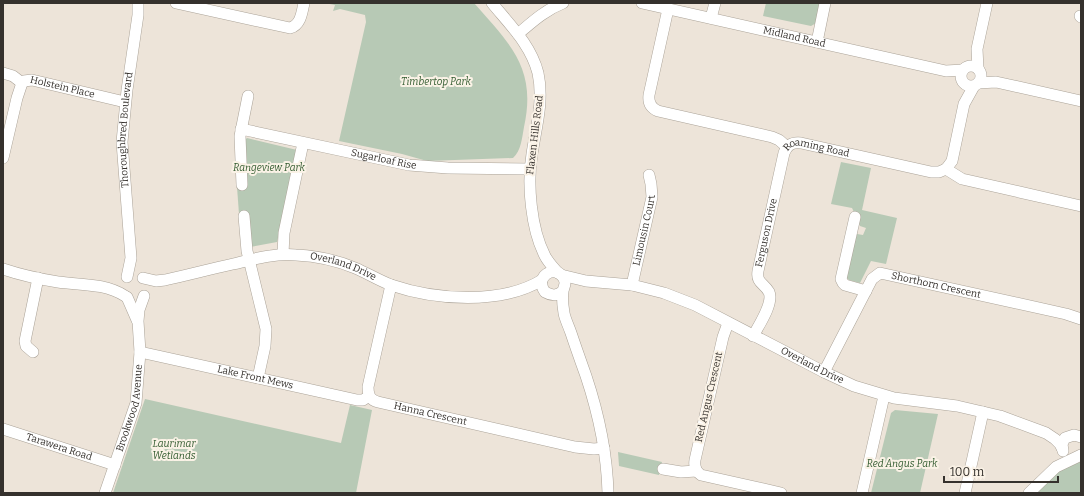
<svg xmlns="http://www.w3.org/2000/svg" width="1084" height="496" font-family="Bitter,serif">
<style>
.green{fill:#b7c9b5}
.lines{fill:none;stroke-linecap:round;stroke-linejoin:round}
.minor-casing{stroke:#aba398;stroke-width:12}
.minor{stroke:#fff;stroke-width:11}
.labels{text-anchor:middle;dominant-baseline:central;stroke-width:4;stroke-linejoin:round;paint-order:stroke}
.street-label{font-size:10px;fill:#35312d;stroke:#faf2e6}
.park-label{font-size:10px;font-style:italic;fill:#325b2f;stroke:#faf2e6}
</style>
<rect width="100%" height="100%" fill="#ede4d9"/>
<g class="green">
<path d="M324,3h150c36,41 63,65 50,124 -2,11 -3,24 -11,31l-86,3 -25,-7 -63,-13 27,-119 -1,-7 -25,-6 -7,2 2,-6z"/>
<polygon points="766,3 822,3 818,22 811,26 763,16"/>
<polygon points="247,138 297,150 297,154 277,242 250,247 239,214 237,187 244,141"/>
<polygon points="841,162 871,168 862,210 897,218 886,264 871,261 860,283 849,280 846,277 857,234 863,235 866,228 860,226 855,214 852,208 831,204"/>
<polygon points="145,399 341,443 350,405 372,410 356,493 113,493"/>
<polygon points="895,410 938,414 920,493 871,493 891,413"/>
<polygon points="618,452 662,462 659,475 619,466"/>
<polygon points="1081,459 1081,493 1034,493 1053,473"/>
</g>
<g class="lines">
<defs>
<g id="minor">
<path d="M176,3l114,25c11,-3 12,-16 14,-25"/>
<path d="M492,3c18,22 39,42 46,70 6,28 -2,54 -6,81 -5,30 -1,75 13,102 3,6 8,11 13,17"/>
<path id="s1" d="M642,3l304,68 17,-1"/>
<path d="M668,9l-19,86c-1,8 2,13 9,16l114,26 7,3 8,7"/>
<polyline points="1080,16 1081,17"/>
<polyline points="711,18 715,3"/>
<path d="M518,34c14,-12 27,-24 45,-31"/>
<polyline points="817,42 825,3"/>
<circle cx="971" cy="76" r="10"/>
<polyline points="978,69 977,49 987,3"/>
<path id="s2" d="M3,73l10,3 9,7 2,-2 8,-1 93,22"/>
<polyline points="978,83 996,82 1081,101"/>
<path id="s3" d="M241,129l168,36 39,3 82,1"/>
<polyline points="3,158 17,98 22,83"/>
<polyline points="946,169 952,161 964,104 974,86"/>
<polyline points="242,185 240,136 248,96"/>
<polyline points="244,216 247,251 266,329 265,346 258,378"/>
<polyline points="855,217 841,279 843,283 845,285 866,291"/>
<polyline points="283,254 284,233 303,143"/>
<path d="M3,269c18,6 36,10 55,13 22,3 47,1 67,14"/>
<path id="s4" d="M561,275l25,6 46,4 32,8 31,12 129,67 30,14 40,12 63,8 43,10 46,17 9,6 5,5 2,4"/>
<path id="s5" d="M127,277l4,-19 -9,-116 5,-52 11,-75v-12"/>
<path id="s6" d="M143,278l13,3 9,-1c23,-5 45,-11 68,-16 21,-5 41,-11 63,-9 21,1 40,5 59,13 12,5 23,12 36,17 44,15 110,20 151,-5"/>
<path id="s7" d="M391,285l-23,102c0,8 2,13 10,15l197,45 19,2 10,-1"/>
<path id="s8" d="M632,285l20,-88 -1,-13 -2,-9"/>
<path d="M563,291c-6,5 -11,5 -18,1 -11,-15 9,-28 18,-15 4,6 1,9 0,14 -1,6 0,16 1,22 1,6 5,14 7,20 5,15 10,29 15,43 13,39 21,77 22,117"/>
<polyline points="127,297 137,320"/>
<path d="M728,323l-5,14 -28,123c-1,6 0,11 6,15l80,18"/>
<path id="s9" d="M753,336c6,-11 21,-33 16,-44 -5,-9 -13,-9 -11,-21l26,-118c3,-8 8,-11 17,-10l130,29h8l7,-3 16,10 119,27"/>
<polyline points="33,352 26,346 25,341 38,278"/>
<path id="s10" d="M140,352l217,48h6l6,-4"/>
<path id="s11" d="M824,372l48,-93 8,-6 186,41 15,5"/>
<path id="s12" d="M3,429l112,36"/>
<polyline points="1063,451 1062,444 1065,438 1074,435 1081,437"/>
<polyline points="663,469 681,472 696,471"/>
<path id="s13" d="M105,493l31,-90 4,-51 -2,-31 1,-11 5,-14"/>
<polyline points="862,493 884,396"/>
<polyline points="965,493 983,412"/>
<polyline points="1029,493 1056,467 1081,455"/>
</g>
</defs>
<use href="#minor" class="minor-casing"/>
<use href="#minor" class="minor"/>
</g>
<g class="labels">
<g class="street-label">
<text stroke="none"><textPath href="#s1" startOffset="156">Midland Road</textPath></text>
<text stroke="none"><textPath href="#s2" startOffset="64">Holstein Place</textPath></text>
<text stroke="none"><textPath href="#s5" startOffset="148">Thoroughbred Boulevard</textPath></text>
<text transform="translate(535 135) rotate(-83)">Flaxen Hills Road</text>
<text stroke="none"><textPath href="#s9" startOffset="231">Roaming Road</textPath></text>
<text stroke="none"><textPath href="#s3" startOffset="146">Sugarloaf Rise</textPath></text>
<text stroke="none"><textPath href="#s8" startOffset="56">Limousin Court</textPath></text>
<text stroke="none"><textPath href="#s9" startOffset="112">Ferguson Drive</textPath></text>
<text stroke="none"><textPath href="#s6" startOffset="205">Overland Drive</textPath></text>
<text stroke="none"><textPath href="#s11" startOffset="172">Shorthorn Crescent</textPath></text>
<text stroke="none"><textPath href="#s4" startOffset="270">Overland Drive</textPath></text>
<text stroke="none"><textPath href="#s10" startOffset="118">Lake Front Mews</textPath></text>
<text transform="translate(709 397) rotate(-77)">Red Angus Crescent</text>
<text stroke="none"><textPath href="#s13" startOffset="89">Brookwood Avenue</textPath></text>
<text stroke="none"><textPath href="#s7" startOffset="178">Hanna Crescent</textPath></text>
<text stroke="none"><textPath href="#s12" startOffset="59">Tarawera Road</textPath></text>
</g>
<g class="park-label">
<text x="436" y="82">Timbertop Park</text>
<text x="269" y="168">Rangeview Park</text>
<text x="174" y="444">Laurimar<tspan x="174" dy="12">Wetlands</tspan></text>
<text x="902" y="464">Red Angus Park</text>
</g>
</g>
<rect width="1084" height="496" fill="none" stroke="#35312d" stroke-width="8"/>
<path d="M944 476v6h114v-6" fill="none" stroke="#35312d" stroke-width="2"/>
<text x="950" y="476" font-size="12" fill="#35312d" stroke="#faf2e6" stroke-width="3" paint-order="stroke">100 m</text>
</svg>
